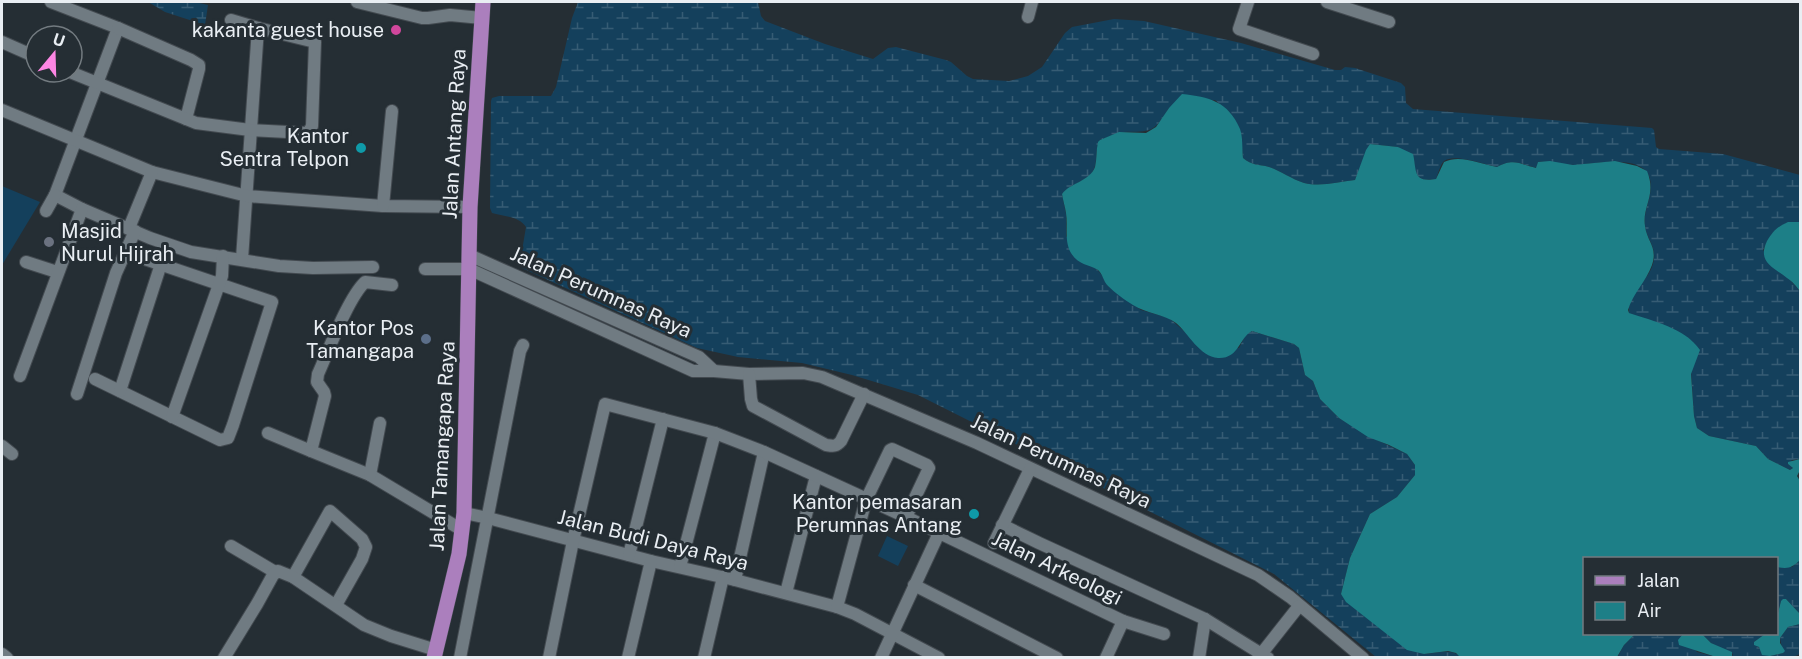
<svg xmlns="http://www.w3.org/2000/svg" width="1802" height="659" font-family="'Public Sans',sans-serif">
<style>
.green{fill:#14405c}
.wetland{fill:url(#wetland-marsh)}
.water{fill:#1d7f87}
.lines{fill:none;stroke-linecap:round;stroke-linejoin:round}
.minor-casing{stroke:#434a50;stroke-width:14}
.major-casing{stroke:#434a50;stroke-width:16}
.minor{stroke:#707b82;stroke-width:12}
.major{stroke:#ab7fbd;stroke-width:15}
.hotel-dot{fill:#d1479c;stroke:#252e34;stroke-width:2}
.culture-dot{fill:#0f9aa8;stroke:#252e34;stroke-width:2}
.worship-dot{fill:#6b7280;stroke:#252e34;stroke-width:2}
.service-dot{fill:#5c6f8a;stroke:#252e34;stroke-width:2}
.labels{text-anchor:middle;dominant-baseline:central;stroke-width:6;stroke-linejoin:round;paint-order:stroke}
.poi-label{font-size:20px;fill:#e9eef3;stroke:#252e34;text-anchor:end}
.street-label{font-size:20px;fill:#e9eef3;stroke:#252e34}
</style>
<defs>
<pattern id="wetland-marsh" width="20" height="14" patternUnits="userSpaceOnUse" patternTransform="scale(1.5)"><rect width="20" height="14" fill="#14405c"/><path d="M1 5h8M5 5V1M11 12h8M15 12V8" fill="none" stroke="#365c74"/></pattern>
</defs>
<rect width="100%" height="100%" fill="#252e34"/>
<g class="green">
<polygon points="2,186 40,202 2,265"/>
<polygon points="887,536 908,546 898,566 878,556"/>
</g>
<g class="wetland">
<polygon points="148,2 195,2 208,5 205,25 165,12"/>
<path d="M578,2h180l3,14 4,5 60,23 48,15 15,-11 8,-1 50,13 5,2 16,14 6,3 36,2 19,-5 14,-9 23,-34 7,-6 42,-8 30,2 97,22 94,27h6l4,-3 10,1 46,15 4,4 1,16 7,6 239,19 2,2 2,17 3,2 64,5 77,21v47c-21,-1 -29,11 -37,28l37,41v168l-8,1 -4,4 5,4 -3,2 -22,-11 -12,-13 -47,-10 -12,-8 -3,-12 -3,-46 -62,-57c-2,-18 19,-32 24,-49 5,-18 -7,-24 -8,-39 -2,-16 9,-30 5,-46 -6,-26 -57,-15 -75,-14 -13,0 -24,-4 -37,-3l-1,6c-17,-4 -23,-10 -40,-1 -11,-2 -43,-14 -53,-6 -4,4 -6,13 -8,18 -18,3 -21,-3 -22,-19l-16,-13 -28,-3 -15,36c-17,2 -34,7 -51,3 -13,-4 -23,-12 -35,-16 -10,-3 -17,-1 -26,-9l-3,-27 -10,-18 -15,-13 -46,8c-16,26 -18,23 -46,24 -7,1 -16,6 -23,8 -6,10 -1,25 -9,34 -8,8 -22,11 -29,20l4,20v22l36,39 6,11 33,24 28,8 16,14 54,16 7,-14 6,-3 42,13 5,4 6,27 8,6 7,18 19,19 40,23 28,13 8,11v10l-18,22 -27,17 -20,44 -9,36 83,60c13,-1 27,-6 37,3h-85l-102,-83 -356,-179 -66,-20 -50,-12 -64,-6 -41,-9 -175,-80 -2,-5 6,-36c-6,-10 -23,-11 -34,-14l-2,-5 1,-107 1,-3 7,-2h52l5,-9 16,-69z"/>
<polygon points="1800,560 1800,614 1786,599 1781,601 1777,617 1777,567 1792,567"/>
<polygon points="1800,624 1800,654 1793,657 1732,657 1733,654 1711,643 1702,634 1765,634 1754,642 1761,650 1770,656 1783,653 1780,638 1788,627"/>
<polygon points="1635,634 1683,634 1681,635 1697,652 1716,657 1617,658 1624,645"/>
</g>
<g class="water">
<path d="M1182,94c27,3 46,7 58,35 3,8 2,20 3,29 9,8 16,6 26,9 12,4 22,12 35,16 17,4 34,-1 51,-3l11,-30 4,-6 28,3 15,7c4,16 -1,29 23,25l8,-17c16,-8 36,2 53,5 17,-9 22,-3 39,1l2,-6 12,-1 23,4 42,-4 22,5 10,5c10,24 -5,35 -2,55 2,16 13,21 7,39 -6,17 -19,28 -24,45l1,3c24,8 56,15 71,37l-9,24 3,42 3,12 12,8 47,10 12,13 22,11 3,-2 -5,-4v-2l12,-3v11l-3,6 3,5v79c-8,8 -12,9 -23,7l-1,-9h-192v76h51l-11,11 -7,12 -156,1 -5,-5 -8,-2 -24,3 -17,-4 -61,-48 -5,-8 9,-36 20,-44 27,-17 18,-22v-10l-8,-11 -18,-9 -21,-8 -29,-19 -19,-19 -7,-18 -8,-6 -6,-27 -5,-4 -42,-13c-13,7 -13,28 -34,27 -18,-1 -30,-25 -42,-35 -12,-9 -29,-9 -43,-18 -8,-5 -18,-12 -25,-19 -5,-5 -5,-12 -10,-16 -10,-6 -20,-5 -27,-17 -7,-12 -3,-27 -5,-40 -1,-6 -3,-13 -4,-19 8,-11 28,-13 33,-27 2,-8 1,-17 3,-25l2,-2 19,-8 27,1 10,-6 13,-19z"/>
<path d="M1788,222h12v69c-4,-5 -7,-9 -13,-13 -14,-11 -30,-16 -20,-37 6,-10 10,-14 21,-19z"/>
<polygon points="1783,599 1786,599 1800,614 1800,624 1788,627 1780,638 1780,643 1785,651 1783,653 1770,656 1762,655 1759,647 1754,645 1754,642 1765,634 1776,634 1777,617 1781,601"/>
<polygon points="1683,634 1702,634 1711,643 1732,652 1732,657 1716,657 1679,645 1678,640"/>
</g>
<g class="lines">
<defs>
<g id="minor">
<polyline points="51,2 118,28 55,195 82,209 150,238 191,252 279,266 313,268 373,267"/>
<polyline points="357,2 422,18 428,18 450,15 482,18"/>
<polyline points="1248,2 1239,29 1313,54"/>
<polyline points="1327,2 1389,22"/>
<polyline points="1028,17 1032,2"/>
<polyline points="231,20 258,28 242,259"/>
<polyline points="118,28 191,60 199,65 199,69 186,119"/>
<polyline points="2,42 36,57"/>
<polyline points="70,72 196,123 250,130 307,133 309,132 312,126 315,42 258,28"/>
<polyline points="2,110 152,172 247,196 383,206 470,207"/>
<polyline points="383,206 392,111"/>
<polyline points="46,211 55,195"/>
<polyline points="129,228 152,172"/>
<polyline points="469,255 683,350 699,357 714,371"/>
<polyline points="26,262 57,272"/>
<polyline points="425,269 469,269 693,371 714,371 749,374 803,373 822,377 977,443 1258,575 1290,597 1363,658"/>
<path d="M749,374l2,25 2,7 73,39c7,1 10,2 15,-4l23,-47"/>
<polyline points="20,376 82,209"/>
<polyline points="95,379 220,440 228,438 233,425 272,302 136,256"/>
<polyline points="120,391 161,264"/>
<polyline points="77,394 116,273 135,231"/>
<polyline points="172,417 222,276 223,256"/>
<path d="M268,433l43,18 14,-55 -1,-4 -7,-10 1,-8c10,-22 30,-76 47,-92l27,3"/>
<polyline points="2,446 12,454"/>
<polyline points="311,451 370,475 462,530"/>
<polyline points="370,475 380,423"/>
<polyline points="464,513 488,518 651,561 735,580 837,607 855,614 939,658"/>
<polyline points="1002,525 1039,543 1205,619 1268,658"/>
<polyline points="994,543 1030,469"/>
<polyline points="231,546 275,572"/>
<polyline points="629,555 663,419"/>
<polyline points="680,567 715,433"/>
<polyline points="293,577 330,511 362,539 366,547 362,559 336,605"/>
<polyline points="735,580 764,452"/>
<polyline points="914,585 1057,658"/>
<polyline points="786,593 816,476"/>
<polyline points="837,607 866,500 890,450 892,449 927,465 929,468 906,517"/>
<polyline points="1123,621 1164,634"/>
<polyline points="2,654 7,658"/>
<polyline points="224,658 257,604 273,575 278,571 293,577 364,625 391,636 436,650"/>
<polyline points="460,658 520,351 523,345"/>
<polyline points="549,658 573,541 605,404 715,433 764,452 906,517 1123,621 1106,658"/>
<polyline points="628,658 651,561"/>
<polyline points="704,658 723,577"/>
<polyline points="881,658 939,533"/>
<polyline points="1199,658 1205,619"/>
<polyline points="1258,658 1299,606"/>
</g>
<polyline id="major" points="434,658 459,554 464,513 470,207 483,2"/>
</defs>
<use href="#minor" class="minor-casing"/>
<use href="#major" class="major-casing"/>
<use href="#minor" class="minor"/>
<use href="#major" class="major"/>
</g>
<circle class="hotel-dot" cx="396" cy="30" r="6"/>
<g class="culture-dot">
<circle cx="361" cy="148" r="6"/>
<circle cx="974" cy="514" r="6"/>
</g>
<circle class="worship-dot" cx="49" cy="242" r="6"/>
<circle class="service-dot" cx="426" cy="339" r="6"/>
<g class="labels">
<g class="poi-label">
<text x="384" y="30">kakanta guest house</text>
<text x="349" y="136">Kantor<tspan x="349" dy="23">Sentra Telpon</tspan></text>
<text x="61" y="231" text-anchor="start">Masjid<tspan x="61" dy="23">Nurul Hijrah</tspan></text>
<text x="414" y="328">Kantor Pos<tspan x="414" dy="23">Tamangapa</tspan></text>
<text x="962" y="502">Kantor pemasaran<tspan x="962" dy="23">Perumnas Antang</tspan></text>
</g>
<g class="street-label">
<text transform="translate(454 134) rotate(-87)">Jalan Antang Raya</text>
<text transform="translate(601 292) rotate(24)">Jalan Perumnas Raya</text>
<text transform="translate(442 446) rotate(-87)">Jalan Tamangapa Raya</text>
<text transform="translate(1061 461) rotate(25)">Jalan Perumnas Raya</text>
<text transform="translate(653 540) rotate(14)">Jalan Budi Daya Raya</text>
<text transform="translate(1057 568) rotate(26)">Jalan Arkeologi</text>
</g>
</g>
<rect width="1802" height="659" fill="none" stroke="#e9eef3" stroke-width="6"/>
<rect x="1583" y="557" width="195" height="78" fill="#252e34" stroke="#737b80" stroke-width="1.5"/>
<rect x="1595" y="576" width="30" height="9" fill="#ab7fbd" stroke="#737b80" stroke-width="1.5"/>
<text x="1637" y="587" font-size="18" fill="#e9eef3">Jalan</text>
<rect x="1595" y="602" width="30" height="18" fill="#1d7f87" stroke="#737b80" stroke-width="1.5"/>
<text x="1637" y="617" font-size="18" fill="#e9eef3">Air</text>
<g transform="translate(54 54) rotate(19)"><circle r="28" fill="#252e34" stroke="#737b80" stroke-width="1.5"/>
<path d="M0-4.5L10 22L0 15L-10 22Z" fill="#fd86e3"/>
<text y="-9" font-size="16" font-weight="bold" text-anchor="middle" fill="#e9eef3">U</text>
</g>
</svg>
